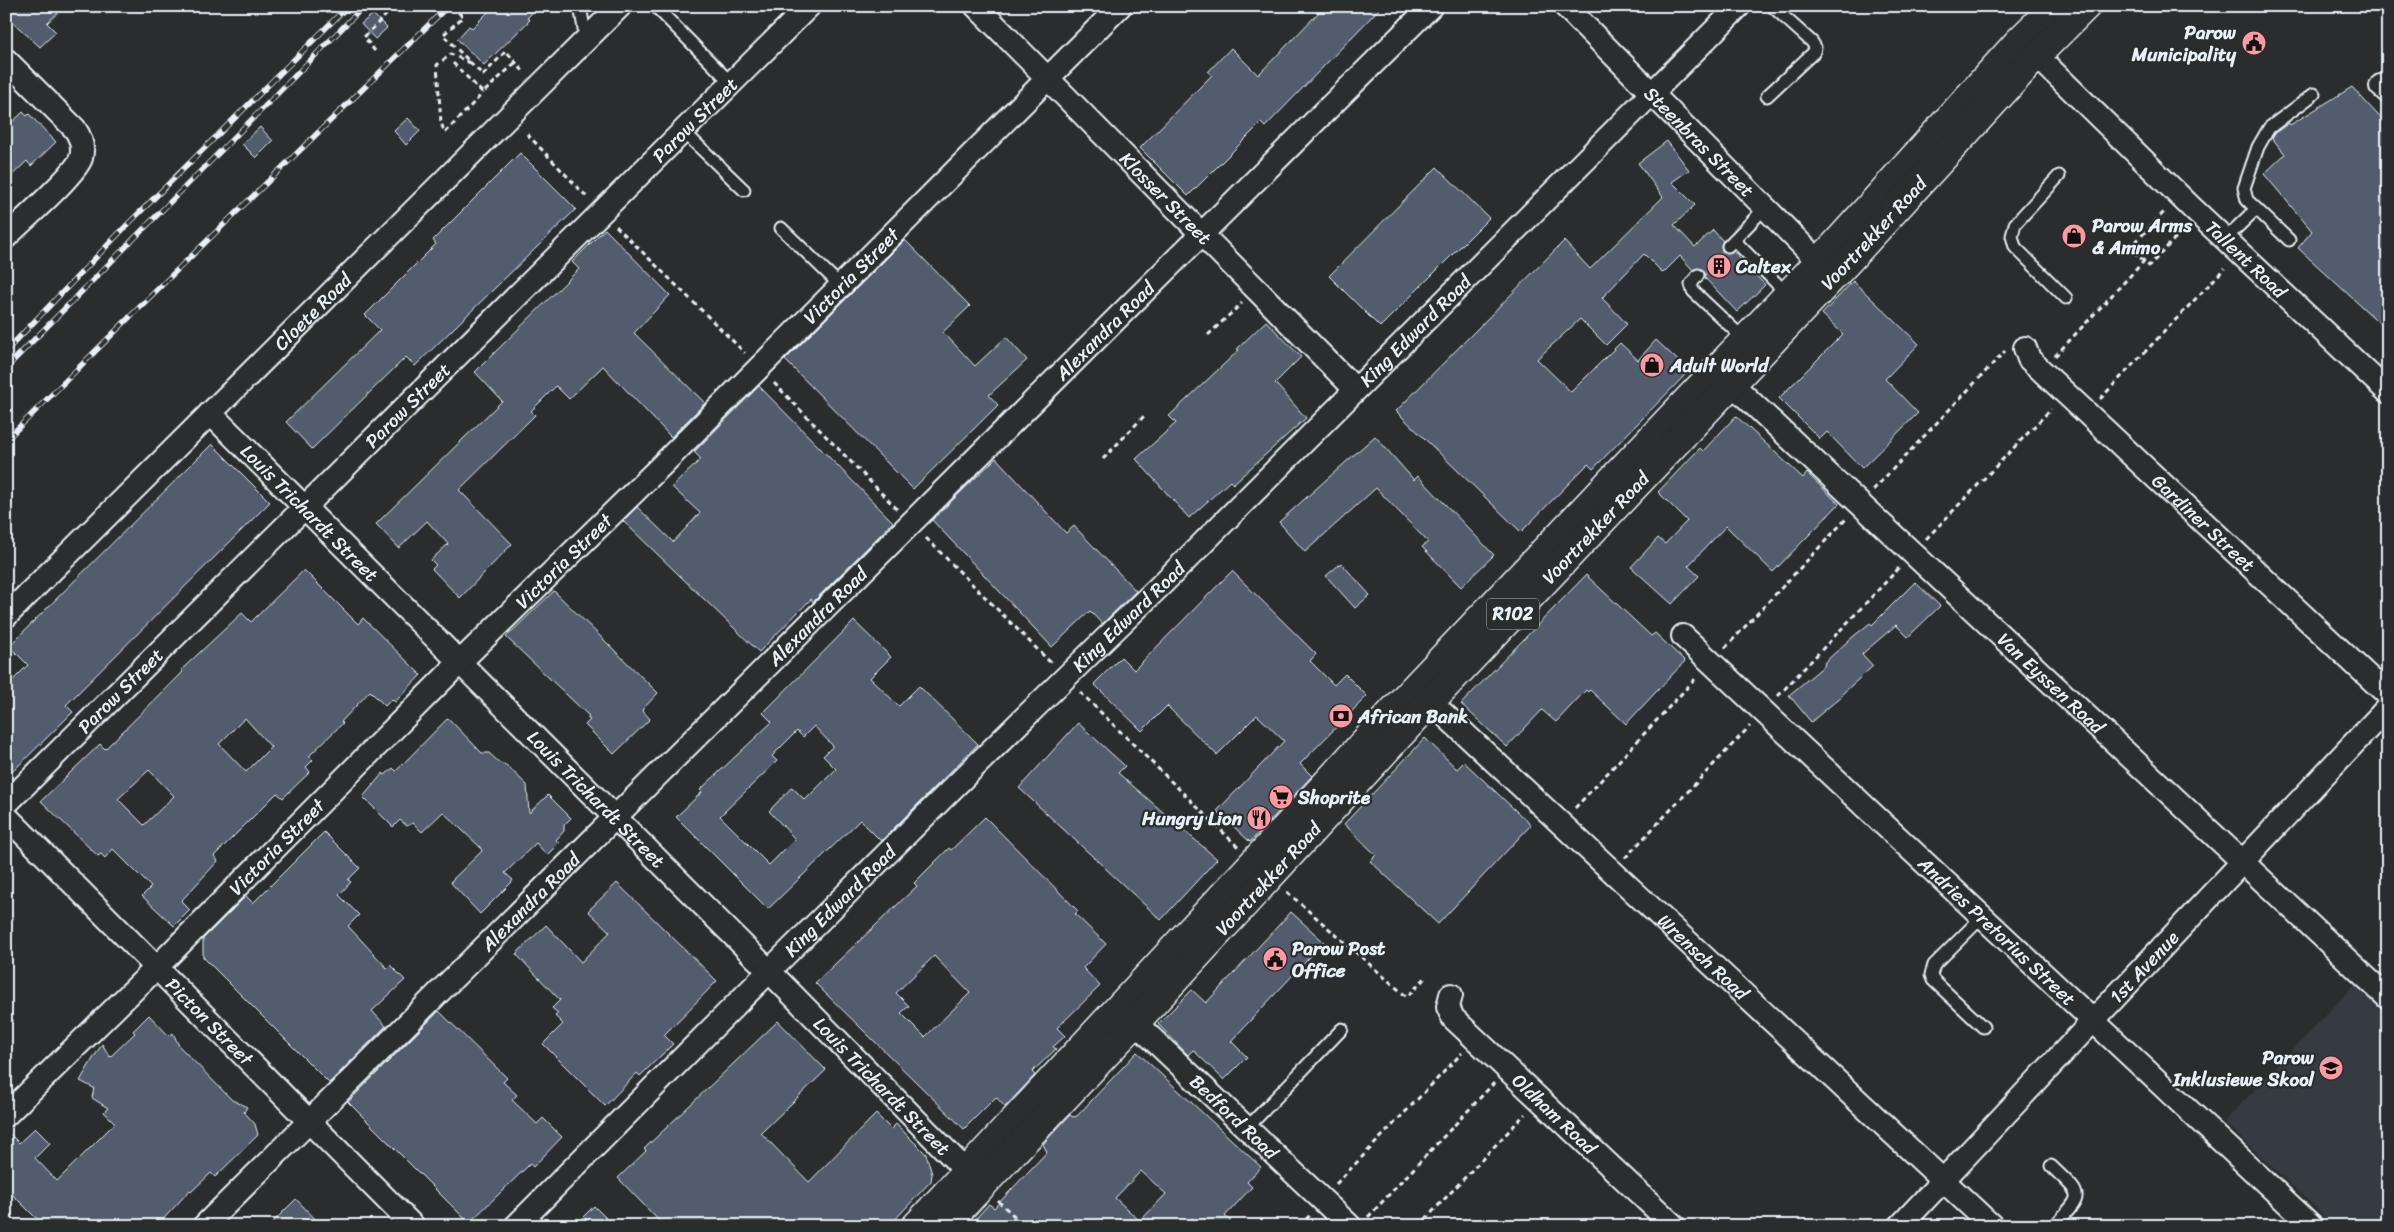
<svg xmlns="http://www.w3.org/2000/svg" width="2394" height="1232" font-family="Sriracha,sans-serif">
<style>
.built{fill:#363b41}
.building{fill:#525c6c;stroke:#e8f1f8;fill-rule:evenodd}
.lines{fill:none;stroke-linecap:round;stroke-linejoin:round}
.lane-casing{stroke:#e8f1f8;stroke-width:15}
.street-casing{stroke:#e8f1f8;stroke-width:26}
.primary-casing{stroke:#e8f1f8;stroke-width:31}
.path{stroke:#e8f1f8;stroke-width:3;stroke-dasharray:5 4;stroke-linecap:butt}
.lane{stroke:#2a2d2e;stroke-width:11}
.street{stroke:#2a2d2e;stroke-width:22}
.primary{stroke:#2a2d2e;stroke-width:28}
.rail-casing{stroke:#e8f1f8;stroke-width:5.5}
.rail{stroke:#2a2d2e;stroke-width:4;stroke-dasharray:11;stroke-linecap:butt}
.labels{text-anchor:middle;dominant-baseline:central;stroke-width:4.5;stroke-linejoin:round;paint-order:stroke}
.shield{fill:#2a2d2e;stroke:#afb6bb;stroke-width:1}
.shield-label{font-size:18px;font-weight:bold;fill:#e8f1f8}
.poi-label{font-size:19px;font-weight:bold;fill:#e8f1f8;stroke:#2a2d2e;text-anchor:start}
.street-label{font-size:19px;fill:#e8f1f8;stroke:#2a2d2e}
</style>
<rect width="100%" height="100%" fill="#2a2d2e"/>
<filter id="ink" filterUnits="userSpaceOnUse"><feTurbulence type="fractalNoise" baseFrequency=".02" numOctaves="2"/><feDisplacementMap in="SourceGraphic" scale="10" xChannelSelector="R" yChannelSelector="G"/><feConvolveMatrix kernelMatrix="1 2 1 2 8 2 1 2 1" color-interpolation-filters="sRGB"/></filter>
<g filter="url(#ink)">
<polygon class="built" points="2355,984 2388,1014 2388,1226 2335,1226 2224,1122"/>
<g class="building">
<polygon points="6,6 65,6 47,23 56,32 40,47 6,16"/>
<polygon points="494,6 539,6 527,18 530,20 484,65 457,39 469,26 472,28"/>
<polygon points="1325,6 1382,6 1265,127 1261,123 1188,196 1140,148 1212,75 1208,72 1231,48 1258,75"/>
<polygon points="373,14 387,28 375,39 361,24"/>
<polygon points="2352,87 2388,126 2388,331 2298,248 2312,231 2264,174 2285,154 2272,138 2275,133 2289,123 2290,125"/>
<polygon points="23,112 27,116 29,114 56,142 31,166 27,161 6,181 6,128"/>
<polygon points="408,118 420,131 406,145 394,131"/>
<polygon points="260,127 273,141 256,158 242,144"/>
<polygon points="1667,141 1689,170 1672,182 1695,205 1674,225 1695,247 1713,230 1723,241 1721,245 1722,251 1727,253 1733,251 1765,285 1737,312 1705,278 1705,273 1702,269 1693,270 1680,256 1663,273 1644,254 1602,298 1627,324 1606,345 1580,319 1537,359 1571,392 1620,343 1638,360 1656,340 1689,371 1593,469 1588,464 1521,532 1396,411 1564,241 1590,269 1663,197 1638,163"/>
<polygon points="520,153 576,209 415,366 406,357 312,449 286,422 380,330 365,315 436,244 433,240"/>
<polygon points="1437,167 1489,218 1380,327 1329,276"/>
<polygon points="605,229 670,295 634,333 705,403 671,437 603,366 569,399 556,386 531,411 535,415 459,490 512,544 460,598 432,569 436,565 431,560 448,544 427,521 399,548 376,524 502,401 475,372 579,269 572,262"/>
<polygon points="905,240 970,306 943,332 975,366 1006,337 1027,360 989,395 998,405 913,489 785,360"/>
<polygon points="1853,281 1919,344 1885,379 1918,413 1862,468 1827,432 1820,439 1779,398 1843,334 1822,314"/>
<polygon points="1266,321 1301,357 1275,383 1306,418 1233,484 1230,481 1189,518 1136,459 1176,423 1169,416 1239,350 1237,349"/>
<polygon points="759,386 893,522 813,602 811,599 759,652 623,521 637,507 673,542 700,513 672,487 701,459 694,452"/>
<polygon points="1736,416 1803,478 1807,473 1839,504 1773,572 1726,526 1688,566 1699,576 1672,604 1631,567 1658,538 1665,544 1687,521 1658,492 1700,448 1703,451"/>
<polygon points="1375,436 1414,480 1418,476 1494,555 1461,587 1422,547 1428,542 1376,488 1305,552 1279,522"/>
<polygon points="212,444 270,502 66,705 73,712 6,778 6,687 28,665 9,646"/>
<polygon points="996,458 1066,533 1074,526 1136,591 1102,624 1090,611 1052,647 932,520"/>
<polygon points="1341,563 1370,595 1355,608 1326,576"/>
<path d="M304,570l54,54 5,-6 58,57 -26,27 -3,-3 -7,7 -15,-15 -29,31 2,1 -34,33 4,4 -7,7 4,5 -27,26 -6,-5 -63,63 4,5 -37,40 9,9 -16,16 -32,-30 9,-9 -38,-38 -8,9 -4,-4 -3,2 -57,-55 59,-57 5,5 78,-77 -2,-2 61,-57 9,9zM245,718l26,29 -25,25 -27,-28zM149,770l25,26 -30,29 -26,-26z"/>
<polygon points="1232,571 1316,654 1310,661 1334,685 1345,674 1367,696 1300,764 1312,776 1250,842 1217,811 1284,741 1257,715 1217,755 1167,706 1142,731 1094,684 1121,657 1134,670"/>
<polygon points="1586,575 1651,636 1655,633 1685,661 1626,724 1590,690 1588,692 1586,690 1556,722 1542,710 1507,747 1461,704"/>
<polygon points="1915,582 1940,606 1908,637 1896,625 1862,654 1873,666 1842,694 1843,695 1811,722 1789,695 1825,665 1824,663 1849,640 1870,623 1872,625"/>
<polygon points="554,591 658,693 642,710 650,719 614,754 585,725 590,720 587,718 589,716 506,637"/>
<path d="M854,621l37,36 -21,21 29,28 20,-20 59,58 -97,97 -21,-21 -92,89 -92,-92 26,-25 -2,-2 72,-68 -9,-9zM814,726l19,20 -10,10 13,13 -31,31 -13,-13 -23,24 26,28 -26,26 -49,-49 57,-55 -5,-5 25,-25 6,6z"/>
<polygon points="448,718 482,753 489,753 500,763 506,765 527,785 529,813 548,795 571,818 564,825 564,831 556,840 559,843 547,855 536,843 505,873 513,880 511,883 480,914 451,883 452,880 482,851 480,847 443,812 422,832 413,823 407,826 400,820 393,827 363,797 383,773 385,775 393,768 396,771"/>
<polygon points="1078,723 1125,766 1118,773 1217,859 1161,920 1019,788"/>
<polygon points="1425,738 1457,769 1464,762 1531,825 1438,924 1370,861 1376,855 1344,824"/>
<path d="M985,817l93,94 -3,3 31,30 -23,24 17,18 -43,42 8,8 -12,11 3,2 -24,23 3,3 -30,32 -9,-10 -32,32 -149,-146 102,-97 -3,-3 35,-35 2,2zM934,956l36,37 -45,44 -24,-24 8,-7 -13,-13z"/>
<polygon points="324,832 360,868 348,880 351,882 339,895 359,915 348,926 387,968 390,965 405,980 372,1011 386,1026 329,1083 203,957 203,939 246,896 253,903"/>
<polygon points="617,883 717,981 664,1035 673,1044 640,1076 637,1073 605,1106 543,1044 563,1024 555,1016 558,1013 552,1008 560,1000 516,954 546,925 581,962 610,932 588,911"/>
<polygon points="1291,912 1324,942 1231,1041 1247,1057 1224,1080 1193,1050 1188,1055 1158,1024 1192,990 1206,1003"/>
<polygon points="439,1011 507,1078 503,1082 517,1095 512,1100 537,1124 543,1118 562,1137 533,1167 530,1164 469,1223 348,1102"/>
<polygon points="149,1015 169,1036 173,1033 179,1046 232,1100 247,1107 244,1112 255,1124 258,1135 215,1177 211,1173 191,1192 190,1190 157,1226 44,1226 6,1188 6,1130 19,1143 35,1128 50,1143 35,1158 57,1181 115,1123 104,1112 108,1108 92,1098 94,1088 80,1081 88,1067 102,1044 110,1057 135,1033 133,1031"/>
<polygon points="778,1021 826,1070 761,1133 809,1182 876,1114 891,1129 896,1124 926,1154 932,1174 931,1181 889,1226 664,1226 618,1178 646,1151 644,1149"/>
<path d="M1137,1052l124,115 -14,15 5,5 -27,29 10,10h-35l-8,-8 -7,8h-216l20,-22 5,4 53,-56 -4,-8 27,-29 3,2 4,-1zM1141,1171l25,23 -26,27 -25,-23z"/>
<polygon points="296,1199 322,1226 269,1226"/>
<polygon points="594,1206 614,1226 574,1226"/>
</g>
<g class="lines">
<defs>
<g id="lane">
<polyline points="580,6 586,40"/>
<polyline points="655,6 731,83"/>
<polyline points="1767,96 1814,52 1815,47 1812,42 1772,6"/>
<polyline points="683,131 744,190"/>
<polyline points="2059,176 2015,224 2012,236 2015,247 2066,298"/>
<polyline points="781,228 840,285"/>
<polyline points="2225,239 2256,209"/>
<polyline points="1734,240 1787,294"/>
<polyline points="2289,240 2247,200 2244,188 2258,147 2269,128 2314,94"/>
<polyline points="1728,246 1765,208"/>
<polyline points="1698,275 1691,284 1693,291 1744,339"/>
<polyline points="1983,1027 1933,980 1931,975 1934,965 1983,916"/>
<polyline points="1247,1128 1342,1029"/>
<path d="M2051,1166c32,31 34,27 3,60"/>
</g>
<g id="street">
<path id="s1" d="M976,6l379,383"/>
<path id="s2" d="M1565,6l265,267"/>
<path id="s3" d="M2024,43l168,165 196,184"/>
<path d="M6,60l69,69c6,9 9,18 6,29 -5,16 -60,64 -75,79"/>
<polyline points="2381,86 2388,92"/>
<path id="s4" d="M2025,348l4,11 359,336"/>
<path id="s5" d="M1719,372l669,626"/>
<path id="s6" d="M210,413l559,558 210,213"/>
<path id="s7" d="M6,616l614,-610"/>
<path id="s8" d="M1683,636l629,590"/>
<path id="s9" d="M1419,691l573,535"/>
<path id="s10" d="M6,804l803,-798"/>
<path id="s11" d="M6,816l407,410"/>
<path id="s12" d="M1451,995l-3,12 5,11 221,208"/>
<path id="s13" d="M1124,1012l226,214"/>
<path id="s14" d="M6,1115l151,-148 302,-304 203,-198 458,-459"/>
<path id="s15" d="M204,1226l1227,-1220"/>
<path id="s16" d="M516,1226c214,-216 428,-432 647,-643l576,-577"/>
<path id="s17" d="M1900,1226l488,-519"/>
</g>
<g id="primary">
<polyline points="916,1226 1254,862 1415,687 1834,246 2020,40 2055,6"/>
<path id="s18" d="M944,1226l191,-203 296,-322 417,-440 189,-206 49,-49"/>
</g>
</defs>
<use href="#lane" class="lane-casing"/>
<use href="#street" class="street-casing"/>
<use href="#primary" class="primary-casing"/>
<g class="path">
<polyline points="452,6 463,17 443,35 483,75 506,51 523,71 521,73"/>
<polyline points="402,10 406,6"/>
<polyline points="375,51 364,37 395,6"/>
<polyline points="453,63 483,93 516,62"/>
<polyline points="470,63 451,54 437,65 441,123 445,133 483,93"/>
<polyline points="527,134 587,197"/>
<polyline points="616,226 745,353"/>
<polyline points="2144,261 2130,248 2165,211"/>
<polyline points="1208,335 1242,303"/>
<polyline points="2055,356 2144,261 2149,266 2184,229"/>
<polyline points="774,383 897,509"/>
<polyline points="2100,399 2225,268"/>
<polyline points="1103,459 1144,416"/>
<polyline points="1873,490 2005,351"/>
<polyline points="926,538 1051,663"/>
<polyline points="1926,539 2051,409"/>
<polyline points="1725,648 1846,519"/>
<polyline points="1080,692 1238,847"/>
<polyline points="1778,696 1899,568"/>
<polyline points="1575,808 1697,677"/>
<polyline points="1625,858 1750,726"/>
<polyline points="1287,892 1407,997 1426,977"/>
<polyline points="1336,1184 1462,1053"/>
<polyline points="998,1201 1025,1226"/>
<polyline points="1368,1217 1494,1083"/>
<polyline points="1300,1226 1310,1215"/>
<polyline points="1419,1226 1525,1114"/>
</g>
<use href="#lane" class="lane"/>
<use href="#street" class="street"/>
<use href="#primary" class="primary"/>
<defs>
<g id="rail">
<polyline points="6,351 128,224 348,6"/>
<polyline points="6,368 364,6"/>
<polyline points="6,440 172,275 448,6"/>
</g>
</defs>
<use href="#rail" class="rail-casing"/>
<use href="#rail" class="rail"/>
</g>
</g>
<defs>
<symbol id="civic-disc" viewBox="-11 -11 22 22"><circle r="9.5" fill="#ff9aa2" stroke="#2a2d2e"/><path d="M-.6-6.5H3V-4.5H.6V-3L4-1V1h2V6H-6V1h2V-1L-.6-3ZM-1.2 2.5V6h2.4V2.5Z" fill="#111"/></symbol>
<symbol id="shop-disc" viewBox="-11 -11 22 22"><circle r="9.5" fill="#ff9aa2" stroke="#2a2d2e"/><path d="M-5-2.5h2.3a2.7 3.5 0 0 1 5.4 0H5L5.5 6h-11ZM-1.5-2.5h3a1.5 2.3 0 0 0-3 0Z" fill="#111"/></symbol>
<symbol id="building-disc" viewBox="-11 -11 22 22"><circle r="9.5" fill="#ff9aa2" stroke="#2a2d2e"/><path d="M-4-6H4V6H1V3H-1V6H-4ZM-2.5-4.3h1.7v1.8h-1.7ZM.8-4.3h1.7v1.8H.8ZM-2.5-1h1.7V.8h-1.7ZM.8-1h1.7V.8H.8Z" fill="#111"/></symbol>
<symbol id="bank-disc" viewBox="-11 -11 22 22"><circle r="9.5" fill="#ff9aa2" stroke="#2a2d2e"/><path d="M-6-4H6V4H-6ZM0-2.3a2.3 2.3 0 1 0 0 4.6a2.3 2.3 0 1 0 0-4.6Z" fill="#111"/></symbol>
<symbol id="supermarket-disc" viewBox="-11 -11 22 22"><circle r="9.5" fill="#ff9aa2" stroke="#2a2d2e"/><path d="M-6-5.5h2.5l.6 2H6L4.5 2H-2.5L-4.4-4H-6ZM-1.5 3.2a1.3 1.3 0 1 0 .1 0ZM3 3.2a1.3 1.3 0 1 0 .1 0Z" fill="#111"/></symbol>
<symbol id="restaurant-disc" viewBox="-11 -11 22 22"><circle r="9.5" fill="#ff9aa2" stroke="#2a2d2e"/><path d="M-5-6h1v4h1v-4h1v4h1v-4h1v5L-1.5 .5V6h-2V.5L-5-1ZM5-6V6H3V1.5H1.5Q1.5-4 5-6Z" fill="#111"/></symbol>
<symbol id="school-disc" viewBox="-11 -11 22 22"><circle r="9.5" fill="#ff9aa2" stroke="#2a2d2e"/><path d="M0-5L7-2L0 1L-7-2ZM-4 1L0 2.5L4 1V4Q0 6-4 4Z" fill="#111"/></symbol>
</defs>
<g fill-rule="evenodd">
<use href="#civic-disc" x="2240" y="29" width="28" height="28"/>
<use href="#shop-disc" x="2060" y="222" width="28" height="28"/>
<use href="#building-disc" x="1705" y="252" width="28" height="28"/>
<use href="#shop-disc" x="1638" y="351" width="28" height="28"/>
<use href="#bank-disc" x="1327" y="702" width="28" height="28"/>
<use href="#supermarket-disc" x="1267" y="783" width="28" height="28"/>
<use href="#restaurant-disc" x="1245" y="804" width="28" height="28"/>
<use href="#civic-disc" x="1261" y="945" width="28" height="28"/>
<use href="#school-disc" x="2317" y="1054" width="28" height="28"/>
</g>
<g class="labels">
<rect class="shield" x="1487" y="598.5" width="52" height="31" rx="4"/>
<g class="shield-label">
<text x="1513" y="614">R102</text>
</g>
<g class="poi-label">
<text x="2236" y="32" text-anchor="end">Parow<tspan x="2236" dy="22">Municipality</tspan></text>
<text x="2092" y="225">Parow Arms<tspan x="2092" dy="22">&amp; Ammo</tspan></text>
<text x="1736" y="266">Caltex</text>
<text x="1670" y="365">Adult World</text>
<text x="1358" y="716">African Bank</text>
<text x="1298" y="797">Shoprite</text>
<text x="1242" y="818" text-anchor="end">Hungry Lion</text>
<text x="1292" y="948">Parow Post<tspan x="1292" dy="22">Office</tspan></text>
<text x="2314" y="1057" text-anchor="end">Parow<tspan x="2314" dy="22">Inklusiewe Skool</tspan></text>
</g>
<g class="street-label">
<text stroke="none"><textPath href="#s10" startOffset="971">Parow Street</textPath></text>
<text stroke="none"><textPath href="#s2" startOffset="191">Steenbras Street</textPath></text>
<text stroke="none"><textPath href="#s1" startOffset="270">Klosser Street</textPath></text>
<text stroke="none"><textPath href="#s18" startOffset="1360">Voortrekker Road</textPath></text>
<text stroke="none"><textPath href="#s3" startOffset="310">Tallent Road</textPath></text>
<text stroke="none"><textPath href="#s14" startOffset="1191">Victoria Street</textPath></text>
<text stroke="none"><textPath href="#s7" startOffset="432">Cloete Road</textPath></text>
<text stroke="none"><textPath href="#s16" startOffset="1269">King Edward Road</textPath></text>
<text stroke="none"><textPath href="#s15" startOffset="1270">Alexandra Road</textPath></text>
<text stroke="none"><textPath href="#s10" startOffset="566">Parow Street</textPath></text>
<text stroke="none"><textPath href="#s6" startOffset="141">Louis Trichardt Street</textPath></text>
<text stroke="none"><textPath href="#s4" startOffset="251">Gardiner Street</textPath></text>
<text stroke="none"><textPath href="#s18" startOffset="955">Voortrekker Road</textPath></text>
<text stroke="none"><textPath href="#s14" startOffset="786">Victoria Street</textPath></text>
<text stroke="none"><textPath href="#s15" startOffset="865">Alexandra Road</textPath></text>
<text stroke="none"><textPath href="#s16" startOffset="864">King Edward Road</textPath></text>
<text stroke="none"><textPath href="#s5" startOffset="455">Van Eyssen Road</textPath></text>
<text stroke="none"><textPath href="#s10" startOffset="161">Parow Street</textPath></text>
<text stroke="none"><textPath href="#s6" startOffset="546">Louis Trichardt Street</textPath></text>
<text stroke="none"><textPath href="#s14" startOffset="381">Victoria Street</textPath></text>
<text stroke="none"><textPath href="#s18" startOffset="475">Voortrekker Road</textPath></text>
<text stroke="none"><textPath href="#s16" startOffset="459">King Edward Road</textPath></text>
<text stroke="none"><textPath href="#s15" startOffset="460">Alexandra Road</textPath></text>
<text stroke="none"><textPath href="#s8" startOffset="431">Andries Pretorius Street</textPath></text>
<text stroke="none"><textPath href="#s9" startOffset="389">Wrensch Road</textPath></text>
<text stroke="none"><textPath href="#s17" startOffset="356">1st Avenue</textPath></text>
<text stroke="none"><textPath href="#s11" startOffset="289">Picton Street</textPath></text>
<text stroke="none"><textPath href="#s6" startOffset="951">Louis Trichardt Street</textPath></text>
<text stroke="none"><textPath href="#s12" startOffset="164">Oldham Road</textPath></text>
<text stroke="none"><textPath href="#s13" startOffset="152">Bedford Road</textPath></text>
</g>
</g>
<rect width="2394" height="1232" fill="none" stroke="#2a2d2e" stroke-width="25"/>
<rect x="12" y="12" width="2369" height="1207" fill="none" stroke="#e8f1f8" stroke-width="2" filter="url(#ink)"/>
</svg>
